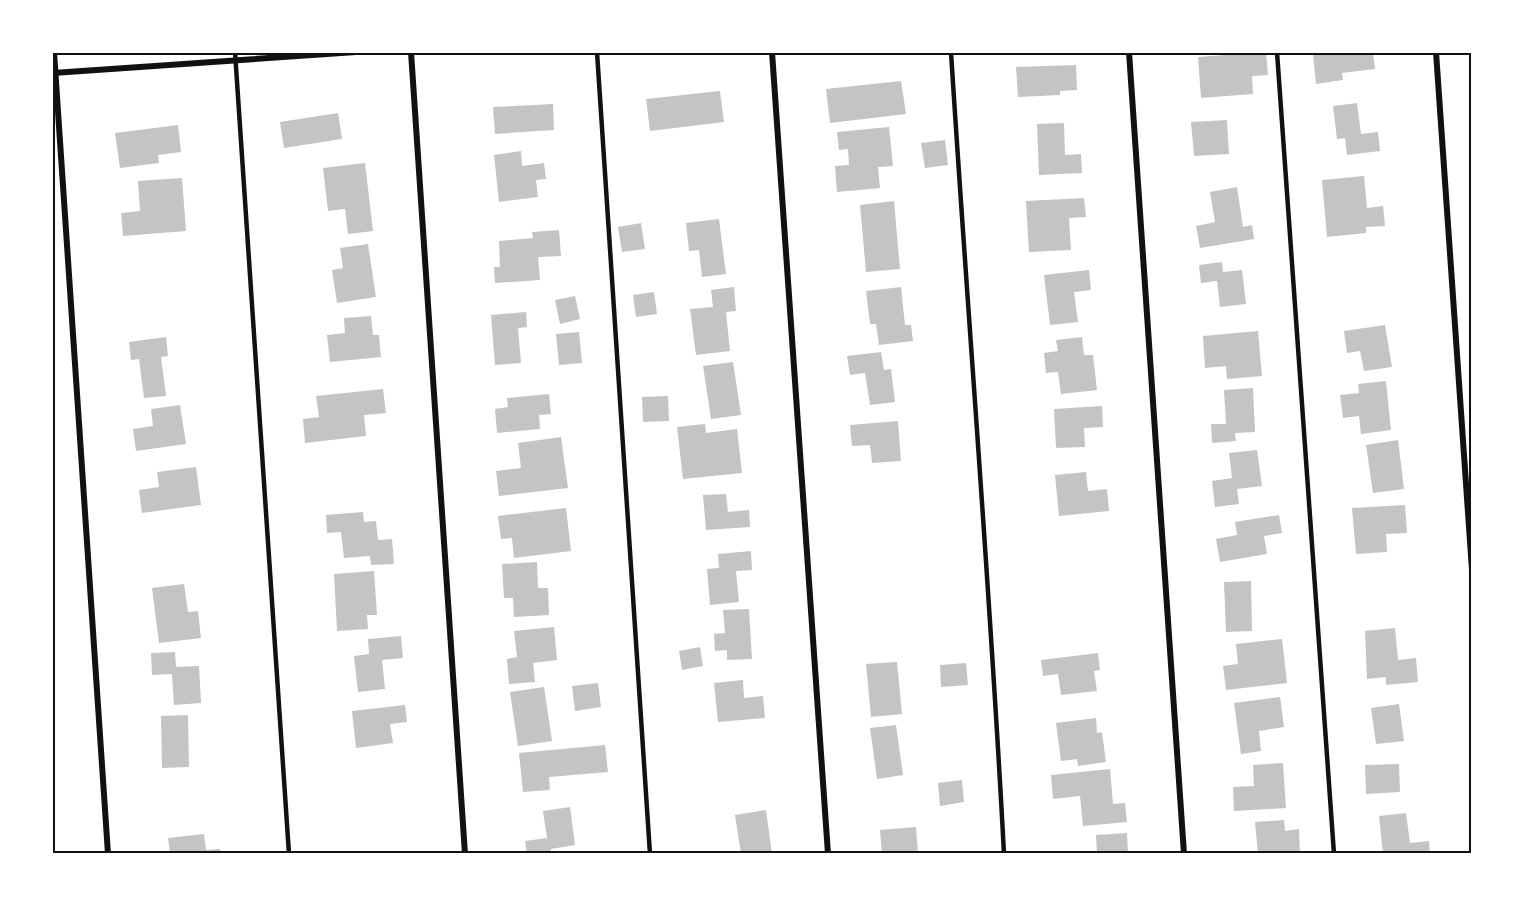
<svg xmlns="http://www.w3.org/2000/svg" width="1524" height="906" font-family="'Work Sans',sans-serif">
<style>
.building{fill:#c4c4c4}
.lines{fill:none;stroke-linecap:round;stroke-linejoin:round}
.service{stroke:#111;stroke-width:4.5}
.minor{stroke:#111;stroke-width:6}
.neatline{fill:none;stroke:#111;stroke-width:2}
</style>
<rect width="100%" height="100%" fill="#fff"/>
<g class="building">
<polygon points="1266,52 1268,75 1252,76 1253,94 1201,98 1198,57"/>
<polygon points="1373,52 1375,69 1342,73 1343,80 1316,84 1313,54"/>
<polygon points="1076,65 1077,90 1060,91 1060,95 1018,97 1016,67"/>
<polygon points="901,81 906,114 830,123 826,89"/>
<polygon points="720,91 724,122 650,131 646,99"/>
<polygon points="1357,103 1361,134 1378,132 1380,151 1347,155 1345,138 1337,139 1333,106"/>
<polygon points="553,104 554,130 495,134 493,107"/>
<polygon points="338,113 342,139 284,148 280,122"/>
<polygon points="1227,120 1229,154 1194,156 1191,122"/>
<polygon points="1064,123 1065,155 1081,154 1082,173 1039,175 1037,124"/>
<polygon points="178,125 181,152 158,155 159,163 120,168 115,133"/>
<polygon points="889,127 893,166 878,167 880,188 837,192 835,166 849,165 848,149 839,150 837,132"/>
<polygon points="945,140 948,165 925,168 921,143"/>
<polygon points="521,151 522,166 544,163 546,179 536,180 538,197 499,202 494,155"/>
<polygon points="365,163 373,231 348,234 345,209 328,211 323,168"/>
<polygon points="1364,176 1367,208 1383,206 1385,226 1366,227 1366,233 1327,237 1322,180"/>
<polygon points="182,178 186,231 123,236 121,213 140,211 138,181"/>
<polygon points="1237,187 1243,227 1252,225 1254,239 1200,248 1196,226 1215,222 1210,192"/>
<polygon points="1084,198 1086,217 1069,218 1071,250 1029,252 1026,201"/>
<polygon points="894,201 900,269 866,272 860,205"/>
<polygon points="719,219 726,274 702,277 699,250 689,251 686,223"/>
<polygon points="641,223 645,249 622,252 618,227"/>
<polygon points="559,230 561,256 538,257 540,280 495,283 494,267 500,267 499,241 533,238 532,232"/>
<polygon points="368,244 376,297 337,303 332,270 343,268 340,248"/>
<polygon points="1222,262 1223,272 1242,270 1246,304 1220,307 1217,281 1201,283 1199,265"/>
<polygon points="1089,270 1091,290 1074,292 1078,322 1050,325 1044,275"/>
<polygon points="734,287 736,311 726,312 730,351 696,355 690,309 713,307 711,290"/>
<polygon points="901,287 905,325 911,325 913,341 879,345 876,324 870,324 866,291"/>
<polygon points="654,292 657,314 636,317 633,295"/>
<polygon points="575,296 580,319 560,324 555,300"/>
<polygon points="526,312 527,327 518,328 521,363 495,365 491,315"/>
<polygon points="371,316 373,335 379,335 381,357 330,362 327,335 345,333 344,318"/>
<polygon points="1385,325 1392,367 1364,371 1360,351 1347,353 1344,331"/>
<polygon points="1258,331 1262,376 1227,379 1226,366 1205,368 1203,336"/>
<polygon points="579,332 582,363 559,365 556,334"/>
<polygon points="166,337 168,356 161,357 166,396 144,398 139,359 131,360 129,342"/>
<polygon points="1082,337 1084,355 1093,355 1097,390 1061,394 1058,372 1046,373 1044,353 1058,351 1056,340"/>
<polygon points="881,352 884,370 891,369 895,402 870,405 865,373 850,375 847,356"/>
<polygon points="733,362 741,415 711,419 703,366"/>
<polygon points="1386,381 1391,430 1361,434 1359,416 1343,418 1340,395 1359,393 1358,384"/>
<polygon points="1253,388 1255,432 1235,433 1236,441 1212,443 1211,424 1226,424 1224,390"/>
<polygon points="383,389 386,413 364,415 366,436 305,443 303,419 319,417 316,396"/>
<polygon points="549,394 551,414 539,415 540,429 497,433 495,409 508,407 507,398"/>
<polygon points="668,396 669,421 643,422 642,397"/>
<polygon points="180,405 186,444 136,451 133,429 153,426 151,409"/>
<polygon points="1102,406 1103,427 1084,428 1085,447 1056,448 1054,409"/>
<polygon points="898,421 901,461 872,463 870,445 852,446 850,425"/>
<polygon points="705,424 706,433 737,429 742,473 683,479 677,427"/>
<polygon points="561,437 568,488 499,496 496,471 521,468 518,443"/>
<polygon points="1398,440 1404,489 1373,493 1366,445"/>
<polygon points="1257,450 1262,486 1237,489 1239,504 1215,507 1212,481 1232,478 1229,453"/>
<polygon points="196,467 201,505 142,513 139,490 159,487 157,472"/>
<polygon points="1086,472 1088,491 1107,489 1109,511 1059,516 1055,475"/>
<polygon points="726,494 728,512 749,510 750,527 706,530 703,495"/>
<polygon points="1405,505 1407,533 1386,534 1387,552 1356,554 1352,508"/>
<polygon points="566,508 571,551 514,558 512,538 501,539 498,516"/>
<polygon points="363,512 364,522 376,521 378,540 392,539 394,564 371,565 370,556 344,558 341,532 327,533 326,515"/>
<polygon points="1279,515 1282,533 1264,536 1267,554 1220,562 1216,539 1237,535 1235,522"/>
<polygon points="751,551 752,570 736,571 739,602 710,605 707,569 719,568 718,554"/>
<polygon points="537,562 538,588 548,588 549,615 514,617 513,598 504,598 502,564"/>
<polygon points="374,571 377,615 367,615 368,629 337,631 334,574"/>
<polygon points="1251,581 1252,631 1226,632 1224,582"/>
<polygon points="184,584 188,612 198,611 201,638 159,643 152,588"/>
<polygon points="749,609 752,659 727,660 727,650 715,651 714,634 725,633 723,610"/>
<polygon points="554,627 557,660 533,663 535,682 509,684 507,659 517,657 514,631"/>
<polygon points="1395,628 1398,660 1416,658 1418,682 1386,685 1386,677 1367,679 1365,631"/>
<polygon points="401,636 403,658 382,660 385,689 358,692 354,656 369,654 368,639"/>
<polygon points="1282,639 1287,683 1226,690 1223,666 1238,664 1236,644"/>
<polygon points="700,647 703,666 682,670 679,651"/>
<polygon points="175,652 176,667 199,666 201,703 174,705 172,674 152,675 151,653"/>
<polygon points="1098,653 1100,670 1094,671 1097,691 1061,695 1058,674 1043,676 1041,660"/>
<polygon points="897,662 902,714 871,717 866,664"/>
<polygon points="966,663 968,685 941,687 940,665"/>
<polygon points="743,680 744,698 763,696 765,718 718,722 714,683"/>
<polygon points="598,683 601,707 575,711 572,686"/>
<polygon points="544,687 552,741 518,746 510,692"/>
<polygon points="1280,697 1284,727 1259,731 1261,751 1241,754 1234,703"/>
<polygon points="1399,704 1404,741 1376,744 1371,708"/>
<polygon points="405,705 407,722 390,724 393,743 356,748 352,711"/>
<polygon points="188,715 189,767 162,768 161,716"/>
<polygon points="1096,718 1097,733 1102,732 1106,762 1078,766 1077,759 1061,761 1056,723"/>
<polygon points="896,725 903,775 877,779 870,728"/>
<polygon points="605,745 608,772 549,777 550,790 523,792 519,753"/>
<polygon points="1283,763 1286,808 1234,811 1233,787 1254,786 1253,765"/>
<polygon points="1399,764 1400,792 1366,794 1365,765"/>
<polygon points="1110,769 1113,804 1125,803 1127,822 1083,826 1080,796 1053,799 1051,775"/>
<polygon points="962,780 964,802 940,806 938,783"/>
<polygon points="570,807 575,845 551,849 551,854 527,854 525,841 547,838 543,811"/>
<polygon points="766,810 772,854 741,854 735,815"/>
<polygon points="1406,813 1410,843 1429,841 1430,854 1383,854 1379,816"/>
<polygon points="1284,820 1285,831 1299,829 1300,854 1258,854 1255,822"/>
<polygon points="916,827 918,854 882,854 880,830"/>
<polygon points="1127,833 1128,854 1097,854 1096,835"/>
<polygon points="204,834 206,850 220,849 221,854 170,854 168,838"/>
</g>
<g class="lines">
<g class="service">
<polyline points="235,52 289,854"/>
<polyline points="597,52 650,854"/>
<path d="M951,52c17,268 39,534 53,802"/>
<polyline points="1277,52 1334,854"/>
</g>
<g class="minor">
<polyline points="54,52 108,854"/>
<polyline points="411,52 465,854"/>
<polyline points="772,52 828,854"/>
<polyline points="1129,52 1184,854"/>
<polyline points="1436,52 1472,570"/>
<polyline points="53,73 356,52"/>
</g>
</g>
<rect width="1524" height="906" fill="none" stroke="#ffffff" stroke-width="108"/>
<rect x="54" y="54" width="1416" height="798" class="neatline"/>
</svg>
